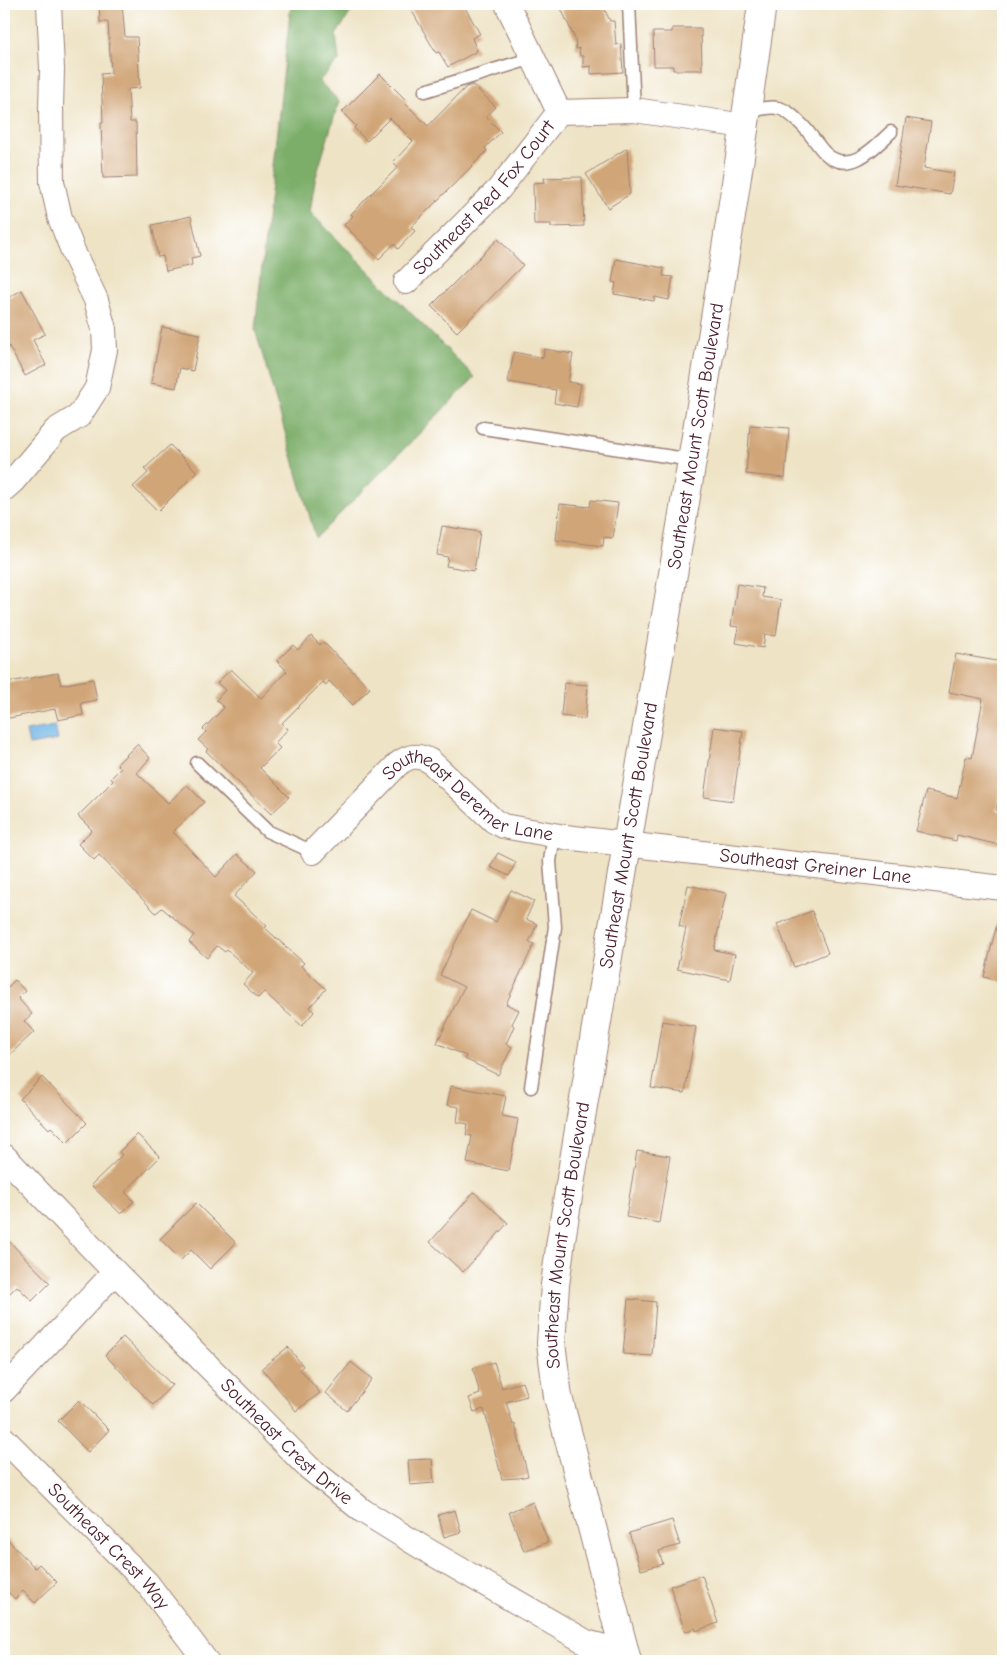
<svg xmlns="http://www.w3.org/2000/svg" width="1007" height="1665" font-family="'Comic Neue',sans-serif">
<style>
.forest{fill:#7bae69;stroke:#62664a}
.water{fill:#6fb5e6;stroke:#5c6a88}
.building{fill:#d0a577}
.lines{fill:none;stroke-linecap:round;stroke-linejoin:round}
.service-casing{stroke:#9c8178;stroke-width:15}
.minor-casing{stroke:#9c8178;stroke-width:26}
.secondary-casing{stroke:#9c8178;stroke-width:30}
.service{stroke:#fff;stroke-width:12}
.minor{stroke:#fff;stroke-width:24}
.secondary{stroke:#fff;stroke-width:28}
.labels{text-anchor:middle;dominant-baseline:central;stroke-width:5;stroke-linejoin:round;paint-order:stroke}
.street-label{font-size:19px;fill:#4a1f2b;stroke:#fff}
</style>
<rect width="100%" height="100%" fill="#fff"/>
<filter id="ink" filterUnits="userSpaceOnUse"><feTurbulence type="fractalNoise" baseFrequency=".02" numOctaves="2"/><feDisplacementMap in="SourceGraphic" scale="10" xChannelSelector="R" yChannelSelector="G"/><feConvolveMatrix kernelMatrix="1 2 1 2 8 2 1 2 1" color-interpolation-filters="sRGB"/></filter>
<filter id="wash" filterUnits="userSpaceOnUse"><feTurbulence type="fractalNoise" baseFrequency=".0096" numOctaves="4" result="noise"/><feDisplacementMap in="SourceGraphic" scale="20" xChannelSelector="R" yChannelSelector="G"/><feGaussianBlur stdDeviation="1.12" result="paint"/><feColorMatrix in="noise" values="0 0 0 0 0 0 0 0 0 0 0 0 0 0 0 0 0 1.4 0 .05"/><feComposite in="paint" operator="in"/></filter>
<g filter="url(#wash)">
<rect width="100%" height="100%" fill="#eee3c5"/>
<polygon class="forest" points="291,4 356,4 336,35 339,61 319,81 339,101 315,180 310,212 475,377 316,538 255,329"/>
<polygon class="water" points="55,726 58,740 29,745 26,731"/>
<g id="blocks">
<g class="building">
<polygon points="99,4 122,4 125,37 137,37 140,88 128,89 130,122 136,122 137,177 103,178 101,123 103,123 101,74 111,73 108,22 100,22"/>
<polygon points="408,4 463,4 480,34 472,38 477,51 448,67 439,52 436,53"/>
<polygon points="559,4 602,4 610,21 614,21 616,45 621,44 623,72 591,74 591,66 583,67 583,56 580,56 579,48 576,49 575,39"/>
<polygon points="672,28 701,28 702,70 673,70 673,66 654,66 653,32 672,32"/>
<polygon points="380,74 407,101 405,103 428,126 466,87 473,85 496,107 486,117 501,132 485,148 487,151 411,227 415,231 398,249 394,244 379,259 344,225 353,216 351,214 398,167 393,162 413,141 390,118 367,141 354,128 356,126 342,112"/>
<polygon points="906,118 931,122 924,168 954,173 950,194 895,185"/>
<polygon points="627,148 630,194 608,208 586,174"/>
<polygon points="582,177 584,226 551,227 551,224 534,224 533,183 545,182 544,178"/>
<polygon points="191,216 200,256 191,258 192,265 166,271 163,256 158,257 152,225"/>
<polygon points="498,239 523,265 457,332 431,306"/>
<polygon points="616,259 664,268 663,276 673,277 669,300 655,297 654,301 614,294 616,283 612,282"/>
<polygon points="22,290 45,334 33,340 46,365 25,376 4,337 4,300"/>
<polygon points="162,327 200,334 193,371 180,368 176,388 151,383"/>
<polygon points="544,349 573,354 568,382 581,384 577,407 554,403 556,390 508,382 514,352 543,358"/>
<polygon points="750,425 789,428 785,478 746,474"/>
<polygon points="170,445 197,472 158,511 133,487 148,473 144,469"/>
<polygon points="591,500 618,503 613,538 604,537 603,546 556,540 560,504 590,507"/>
<polygon points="442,526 480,532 474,571 446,566 448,557 437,555"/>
<polygon points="737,584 763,588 762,597 781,600 776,636 765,634 763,648 736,643 739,627 731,626"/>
<polygon points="311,636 320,645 323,642 370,688 353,705 329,681 326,685 323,682 282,723 288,729 275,743 280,748 260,768 289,797 271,814 206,751 208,749 198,740 206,732 203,729 224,708 216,700 225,690 217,683 231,669 261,698 287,671 277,661 293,645 298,650"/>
<polygon points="956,654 1003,662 1003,779 996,810 1003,812 1003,826 999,845 957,835 956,841 916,831 926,791 957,798 966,757 972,758 983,699 949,692"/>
<polygon points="58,673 61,685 93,679 97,700 81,703 83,715 58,720 55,709 4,719 4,683"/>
<polygon points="564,683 588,685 585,719 561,716"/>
<polygon points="714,727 743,731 733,801 704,797"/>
<polygon points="137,744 150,758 137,773 168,803 187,785 204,802 173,832 216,877 237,854 257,871 234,896 267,926 265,928 304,963 301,966 326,989 310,1007 314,1012 302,1026 264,992 258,998 243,984 253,973 227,950 225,952 217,946 207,958 189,942 194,935 162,908 156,913 99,855 94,860 78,844 92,830 78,816 113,781 111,778 121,768 117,764"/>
<polygon points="498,853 516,862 509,876 490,867"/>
<polygon points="688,885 726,893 714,950 735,954 730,980 677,969 686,928 679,926"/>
<polygon points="511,890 534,901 526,919 537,924 529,942 534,944 506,1004 519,1010 512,1024 514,1026 506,1044 512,1047 498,1075 465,1059 466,1056 437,1043 464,987 440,975 471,910 496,922"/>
<polygon points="812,911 828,953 794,967 777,924"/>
<polygon points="997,923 1003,924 1003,982 984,977"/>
<polygon points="15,980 25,991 18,998 32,1014 24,1021 34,1032 4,1060 4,982 8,987"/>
<polygon points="662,1021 696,1027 685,1093 651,1088"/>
<polygon points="42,1077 87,1123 67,1143 51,1127 49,1129 20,1099"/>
<polygon points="451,1086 506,1096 502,1116 518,1119 509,1171 467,1163 472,1136 466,1135 468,1124 457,1122 459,1107 447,1105"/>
<polygon points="137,1134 160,1157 125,1192 134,1201 121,1214 91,1185 122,1155 119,1152"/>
<polygon points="637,1151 670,1156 659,1223 626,1217"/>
<polygon points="474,1192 508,1223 463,1272 430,1242"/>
<polygon points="196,1203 236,1243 210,1269 191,1250 181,1260 160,1239"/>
<polygon points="4,1236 50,1283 32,1301 17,1286 4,1299"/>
<polygon points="628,1299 656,1302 652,1356 623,1354"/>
<polygon points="123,1337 172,1385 153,1405 105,1355"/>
<polygon points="288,1347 303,1366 300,1369 320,1393 296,1411 262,1368"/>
<polygon points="351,1362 372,1379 347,1411 326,1393"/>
<polygon points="494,1362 502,1388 522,1382 527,1396 506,1402 513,1425 515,1424 528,1476 518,1478 502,1479 484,1409 474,1412 469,1398 480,1394 473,1368"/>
<polygon points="79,1400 109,1430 88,1452 58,1421"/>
<polygon points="432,1459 434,1483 410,1485 408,1460"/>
<polygon points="533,1502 548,1542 524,1551 509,1512"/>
<polygon points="455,1510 461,1532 444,1537 438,1515"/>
<polygon points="672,1520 680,1545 659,1551 663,1564 641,1570 629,1533"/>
<polygon points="4,1536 35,1568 39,1564 57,1582 35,1603 23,1591 15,1599 4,1588"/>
<polygon points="702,1575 718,1623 696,1631 695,1628 685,1632 670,1586"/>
</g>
</g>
</g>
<g filter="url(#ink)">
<use href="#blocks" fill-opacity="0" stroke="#9c8178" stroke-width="1"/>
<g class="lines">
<defs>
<g id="service">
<polyline points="629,4 634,110"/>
<polyline points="425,91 533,58"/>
<path d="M747,112c10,-2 21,-6 31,-4 9,2 16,9 22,15 10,9 16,21 25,30 24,23 49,-5 66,-21"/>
<polyline points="483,428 692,460"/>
<polyline points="197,763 267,831 313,852"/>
<polyline points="531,1087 555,927 550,861 554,835"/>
</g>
<g id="minor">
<polyline points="507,4 559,112 634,110 745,126"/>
<path id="s1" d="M406,282l93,-93 60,-77"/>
<polyline points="4,489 13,481 56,430 79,416 97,388 105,350 104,329 96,300 75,256 60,218 52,182 51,109 52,69 49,4"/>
<path id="s2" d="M313,852l85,-88c10,-8 20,-10 32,-3l64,60 9,5 62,11 438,51"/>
<path id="s3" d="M4,1156l111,116 193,195 55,44 60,37 163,94 39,10"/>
<polyline points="4,1390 115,1272"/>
<path id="s4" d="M4,1439l143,144 59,78"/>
</g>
<g id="secondary">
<path id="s5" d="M627,1661l-69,-264 -7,-54 4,-58 6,-45c66,-412 144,-823 201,-1236"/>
</g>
</defs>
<use href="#service" class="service-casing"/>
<use href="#minor" class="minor-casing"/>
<use href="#secondary" class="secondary-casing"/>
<use href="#service" class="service"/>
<use href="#minor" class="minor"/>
<use href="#secondary" class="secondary"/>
</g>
</g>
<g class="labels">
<g class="street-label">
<text stroke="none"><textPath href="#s1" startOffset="115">Southeast Red Fox Court</textPath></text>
<text stroke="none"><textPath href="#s5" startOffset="1246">Southeast Mount Scott Boulevard</textPath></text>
<text stroke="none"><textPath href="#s2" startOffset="205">Southeast Deremer Lane</textPath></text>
<text stroke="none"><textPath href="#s5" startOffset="841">Southeast Mount Scott Boulevard</textPath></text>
<text stroke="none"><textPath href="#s2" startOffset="570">Southeast Greiner Lane</textPath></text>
<text stroke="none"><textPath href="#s5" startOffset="436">Southeast Mount Scott Boulevard</textPath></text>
<text stroke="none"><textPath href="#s3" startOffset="402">Southeast Crest Drive</textPath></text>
<text stroke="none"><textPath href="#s4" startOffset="150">Southeast Crest Way</textPath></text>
</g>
</g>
<rect width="1007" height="1665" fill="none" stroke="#fff" stroke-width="20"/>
</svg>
